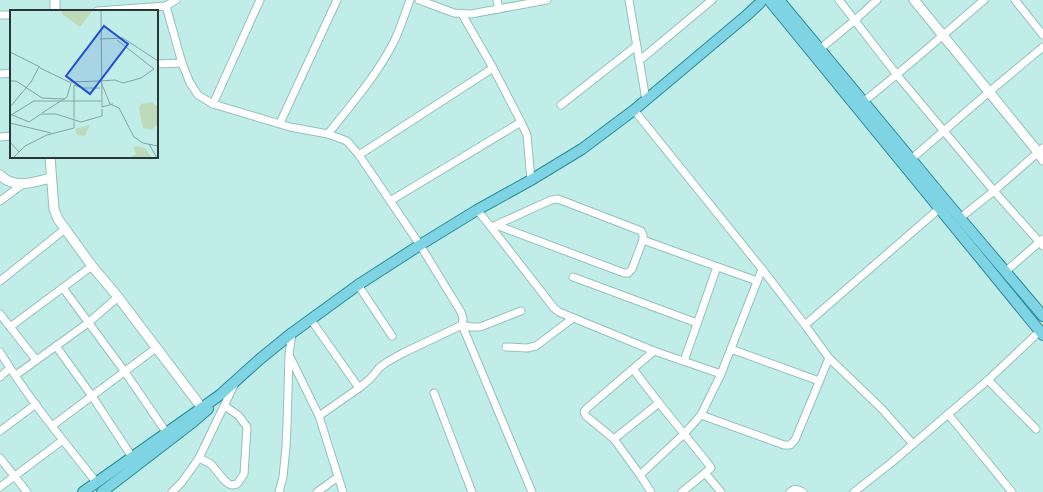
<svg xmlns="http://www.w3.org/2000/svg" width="1043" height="492" font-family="Montserrat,sans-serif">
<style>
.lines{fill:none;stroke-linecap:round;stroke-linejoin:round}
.street-casing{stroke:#95c0bc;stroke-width:9}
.secondary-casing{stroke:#95c0bc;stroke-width:11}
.primary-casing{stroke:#298b9a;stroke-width:12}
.street{stroke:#fff;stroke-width:7}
.secondary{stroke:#fff;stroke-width:9}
.primary{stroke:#7fd4e3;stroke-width:10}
.inset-road{fill:none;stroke:#83a5a1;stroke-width:1}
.view{fill:#1d4ed8;fill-opacity:0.15;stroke:#1d4ed8;stroke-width:2}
.inset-edge{fill:none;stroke:#273837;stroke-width:2}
</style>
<rect width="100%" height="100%" fill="#c0ede8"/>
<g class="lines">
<defs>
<g id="street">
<polyline points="176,0 166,6 182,63 190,83 198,95 213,104 290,127 328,134 347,141 359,155 420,245 461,312 463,318 462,325 532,492"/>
<polyline points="419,0 454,13 471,14 547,0"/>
<polyline points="497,0 499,9"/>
<polyline points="629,0 646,100"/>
<polyline points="839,0 897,75 994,191 1043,246"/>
<polyline points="1015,0 1043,35"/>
<polyline points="97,11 166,6"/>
<polyline points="0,15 11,15"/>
<polyline points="820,49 855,20 877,0"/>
<polyline points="639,61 712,0"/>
<polyline points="157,64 182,63"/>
<polyline points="0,74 11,73"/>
<path d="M863,102c42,-33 81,-68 121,-102"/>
<polyline points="213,104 260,0"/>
<polyline points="561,105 636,46"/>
<polyline points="634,110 762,269 805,325 829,358 882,409 913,444"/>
<polyline points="521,122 527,135 531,180"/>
<polyline points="280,123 337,0"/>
<path d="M328,134c21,-27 45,-54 62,-85 9,-15 14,-33 20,-49"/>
<polyline points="0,137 11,136"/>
<polyline points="359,155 493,68"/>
<polyline points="909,161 989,92 1043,47"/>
<polyline points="0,201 23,184"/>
<polyline points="390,201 521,122 493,68 462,14"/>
<polyline points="477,210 491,227 554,308 559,312 654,351 721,374"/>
<polyline points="960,218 994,191 1043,148"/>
<polyline points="491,227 496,225 551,200 558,199 641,231 643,235 643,240 632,269 628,273 624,273 496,225"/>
<polyline points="643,240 757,281"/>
<polyline points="1005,272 1043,239"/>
<polyline points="573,277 697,323"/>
<polyline points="0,281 65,229"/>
<polyline points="358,285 392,336"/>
<polyline points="63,288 125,372 166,432"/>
<polyline points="0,314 36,360"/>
<polyline points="311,320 359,388"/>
<polyline points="805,325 940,208"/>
<polyline points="10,327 92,266"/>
<polyline points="56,346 92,396 132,457"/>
<polyline points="506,347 527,348 536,346 573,318"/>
<polyline points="731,349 819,381"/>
<path d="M0,352c28,46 63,88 96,130"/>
<polyline points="290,357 319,416 343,492"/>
<polyline points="684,361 717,267"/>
<polyline points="633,369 659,403 710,466 711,468 705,473"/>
<polyline points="16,375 88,323 118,297"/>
<polyline points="0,377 10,368"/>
<polyline points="988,380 1036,429"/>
<polyline points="434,393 472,492"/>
<polyline points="948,414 1012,492"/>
<polyline points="701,415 784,445 790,445 795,440 829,358"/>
<polyline points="319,416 359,388 371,378 379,368 387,362 403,353 462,325 471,327 480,327 521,311"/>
<polyline points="52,426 156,348"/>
<polyline points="0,431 36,404"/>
<polyline points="614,439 659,403"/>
<polyline points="0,458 27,492"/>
<polyline points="199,458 211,464 224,480 229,484 232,485 237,484 244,474 247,427 239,416 225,406"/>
<polyline points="640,475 614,439 586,416 584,412 586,409 654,351"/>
<polyline points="0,487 63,440"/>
<polyline points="172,492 182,482 199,458 235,383"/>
<polyline points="279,492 283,477 286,447 287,425 289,355 292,333"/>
<polyline points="317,492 338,477"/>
<polyline points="651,492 640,475 684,434 701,415 721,374 762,269"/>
<polyline points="682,492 705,473 721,492"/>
<path d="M790,492c5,-4 8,-3 13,0"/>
<polyline points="854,492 891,463 988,380 1040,331"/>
</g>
<g id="secondary">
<polyline points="914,0 1038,152 1043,160"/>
<polyline points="55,11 55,0"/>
<polyline points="50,157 54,209 58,219 92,266 118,297 205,412"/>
<path d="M0,175c15,15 33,7 51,3"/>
</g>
<g id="primary">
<polyline points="769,0 1043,335"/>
<polyline points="779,0 960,218 1043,316"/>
<polyline points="83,492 220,395 260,359 292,333 358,285 420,245 477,210 531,180 582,149 634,110 747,15 760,3 761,0"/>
<polyline points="102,492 193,422 208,409"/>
</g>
</defs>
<use href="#street" class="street-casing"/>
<use href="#secondary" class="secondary-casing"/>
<use href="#primary" class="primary-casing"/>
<use href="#street" class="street"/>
<use href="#secondary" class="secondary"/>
<use href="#primary" class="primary"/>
</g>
<g transform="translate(10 10)">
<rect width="148" height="148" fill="#c0ede8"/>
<path d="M142,92l6,5v17l-7,6 -8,-2 -4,-20 2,-4zM128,136l7,2 7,10h-23l7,-4 -3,-7z" fill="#bedbb9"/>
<path d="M53,0h30l-13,17 -19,-14z" fill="#bedbb9"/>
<path d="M80,115l-5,11 -8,-1 -2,-6z" fill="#bedbb9"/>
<path class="inset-road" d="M91,0l1,97 11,-3M90,29l23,-1 35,23M0,42l30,15M30,58l29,14 31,-1M0,71h6l26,17 23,1M90,71l15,-1 8,3 18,-5 13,-9 -37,-29M91,72l9,22 9,4 15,29 9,6 15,3M64,75l9,3h17M0,97l21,-25 8,-15M32,103l25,-16 4,-14M0,104l19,8 12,-8M31,104h15l25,8 21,-6v-7M1,105l23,-14h67M0,113l41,10M0,132l9,10M139,134l8,14M3,148l12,-12 22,-11 27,-7v-43"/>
<path class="view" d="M94,16l24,18 -38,50 -24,-18z"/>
<rect width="148" height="148" class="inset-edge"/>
</g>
</svg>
